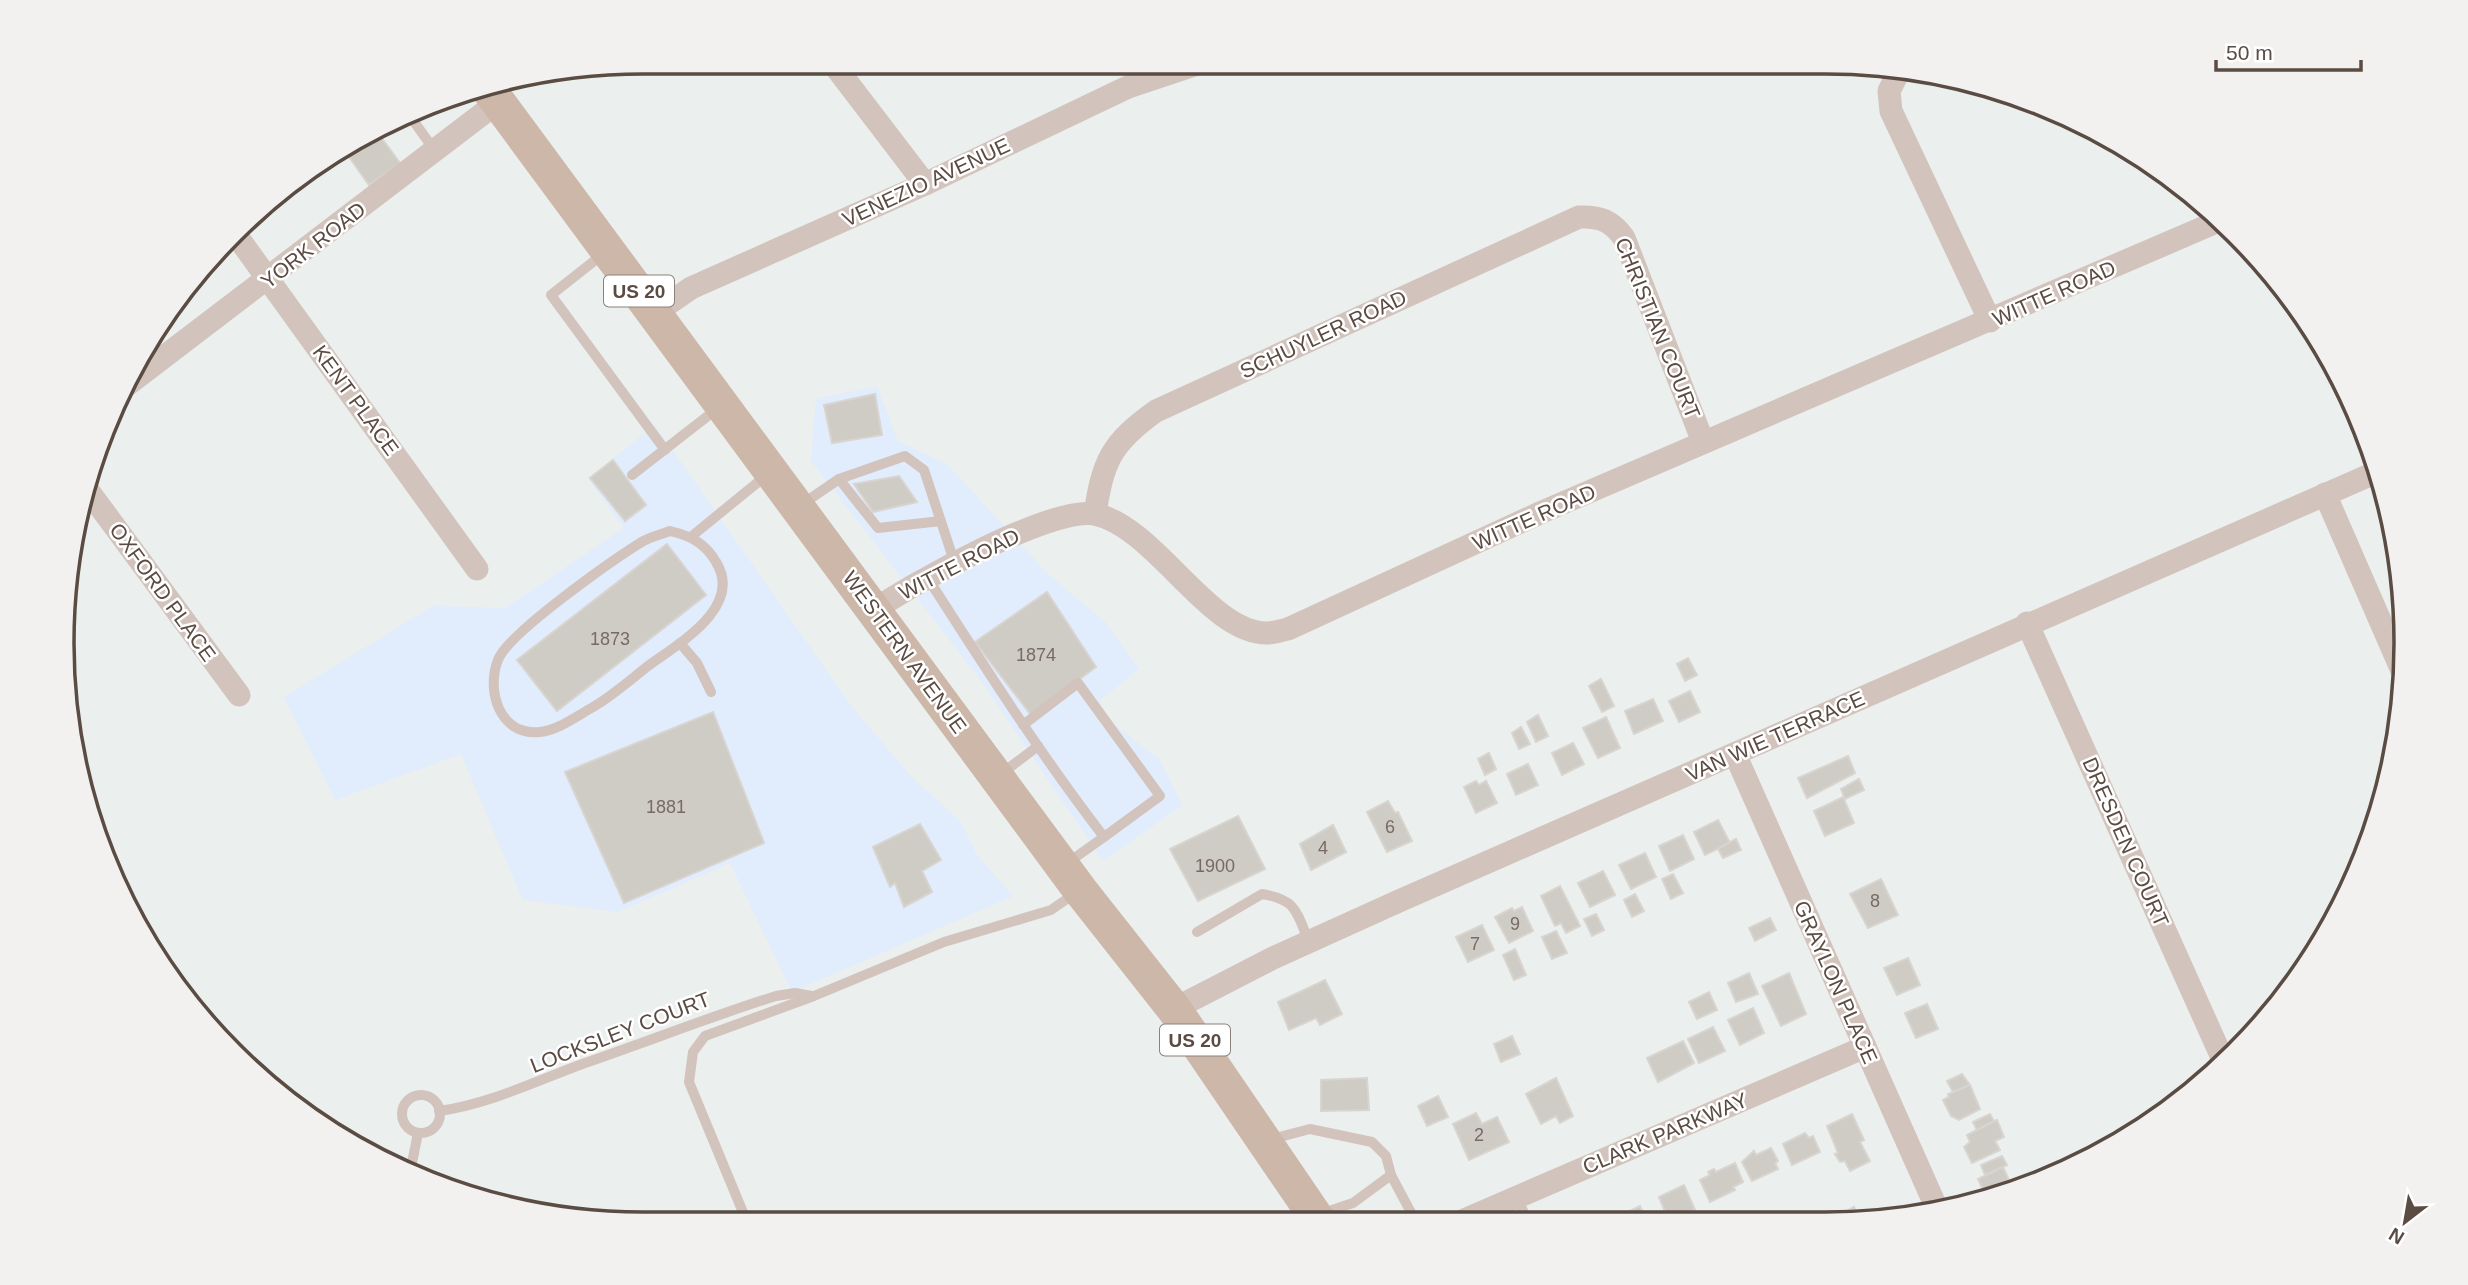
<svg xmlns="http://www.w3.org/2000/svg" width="2468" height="1285" font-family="Arial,sans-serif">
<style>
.commercial{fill:#e1ecfc}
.building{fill:#cfcbc5;stroke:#d8d4cf;stroke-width:2}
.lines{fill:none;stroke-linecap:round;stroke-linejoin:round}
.lane{stroke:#d2c4bd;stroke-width:10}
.street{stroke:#d2c4bd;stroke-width:23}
.primary{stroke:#cdb7a9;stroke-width:35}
.labels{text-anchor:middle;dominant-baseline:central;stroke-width:5;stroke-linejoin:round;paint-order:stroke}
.number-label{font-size:18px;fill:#776b64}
.shield{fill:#fff;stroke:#8c817b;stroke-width:2}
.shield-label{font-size:19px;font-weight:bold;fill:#5a4b43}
.street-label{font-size:21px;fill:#5a4b43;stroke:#fff}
.rim{fill:none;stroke:#5a4b43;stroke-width:3.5}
</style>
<rect width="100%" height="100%" fill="#ebefee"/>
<g class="commercial">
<polygon points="877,386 898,441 948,465 1046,572 1106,623 1139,669 1100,700 1107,719 1160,760 1182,805 1103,861 982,682 811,461 816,399"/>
<polygon points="655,425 852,707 910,775 961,822 977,855 1013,896 792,992 730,863 618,912 523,900 461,754 335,800 284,697 433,606 505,608 624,528 588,479"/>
</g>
<g class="building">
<polygon points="378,133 400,163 369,185 345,151"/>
<polygon points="875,394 882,435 832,443 824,405"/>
<polygon points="613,460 646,505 625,521 590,478"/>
<polygon points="899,476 917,502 873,512 854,484"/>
<polygon points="667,544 706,595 557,711 517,660"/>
<polygon points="1047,592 1096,667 1031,715 975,642"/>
<polygon points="1688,658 1697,675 1685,681 1677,664"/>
<polygon points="1601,679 1614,706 1602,712 1589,686"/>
<polygon points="1690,691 1700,712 1679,722 1669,701"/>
<polygon points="1653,699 1663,721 1634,734 1625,711"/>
<polygon points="713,712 764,843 624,903 565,772"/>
<polygon points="1538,715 1548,736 1536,742 1527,722"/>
<polygon points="1606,717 1620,748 1598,758 1583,728"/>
<polygon points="1521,727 1530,744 1519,749 1512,733"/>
<polygon points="1573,743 1584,764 1562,775 1552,753"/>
<polygon points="1489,753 1496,769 1485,775 1478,759"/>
<polygon points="1848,756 1855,773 1807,798 1798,778"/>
<polygon points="1528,764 1538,785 1516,795 1507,774"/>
<polygon points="1859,779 1864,790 1845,799 1841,789"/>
<polygon points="1476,781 1479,785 1486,781 1497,803 1476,813 1464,787"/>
<polygon points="1843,797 1854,823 1825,836 1814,811"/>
<polygon points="1388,801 1395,813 1398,812 1412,841 1387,852 1367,812"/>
<polygon points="1238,816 1265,869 1198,901 1170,849"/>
<polygon points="1718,820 1730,843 1705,855 1694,832"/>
<polygon points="920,824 941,860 922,871 932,892 904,907 895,883 890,887 873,847"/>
<polygon points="1333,825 1346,852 1311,870 1300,844"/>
<polygon points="1683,835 1694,859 1670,871 1659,846"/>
<polygon points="1736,839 1741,850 1723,858 1718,849"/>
<polygon points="1645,853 1656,877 1631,889 1619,865"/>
<polygon points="1603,871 1615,895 1590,907 1578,883"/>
<polygon points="1673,874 1683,893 1671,899 1662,879"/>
<polygon points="1881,879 1898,915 1868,928 1850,894"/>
<polygon points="1560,886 1580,926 1566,933 1561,923 1555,926 1541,896"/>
<polygon points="1635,894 1644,911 1632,917 1624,900"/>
<polygon points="1522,907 1533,931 1509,943 1495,917 1512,908 1514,911"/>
<polygon points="1596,914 1604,930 1592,936 1584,919"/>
<polygon points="1770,918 1776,930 1755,941 1749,928"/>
<polygon points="1482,925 1494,950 1468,962 1456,937"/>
<polygon points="1556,931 1567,953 1552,959 1542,937"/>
<polygon points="1515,949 1526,975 1514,980 1503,955"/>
<polygon points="1908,958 1920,985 1897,995 1884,968"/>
<polygon points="1749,973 1758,994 1736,1002 1728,983"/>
<polygon points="1789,973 1806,1014 1781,1026 1762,986"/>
<polygon points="1325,980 1342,1014 1320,1025 1316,1018 1289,1030 1278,1002"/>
<polygon points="1709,992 1717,1010 1697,1019 1689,1002"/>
<polygon points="1927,1004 1938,1029 1916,1038 1905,1013"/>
<polygon points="1753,1008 1764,1033 1740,1045 1728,1020"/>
<polygon points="1713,1027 1725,1051 1699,1063 1688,1039"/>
<polygon points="1512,1036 1520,1054 1501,1062 1494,1044"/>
<polygon points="1683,1041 1694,1063 1658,1082 1647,1058"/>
<polygon points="1962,1074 1970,1085 1953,1092 1947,1081"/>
<polygon points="1367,1078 1369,1110 1321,1111 1321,1080"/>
<polygon points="1556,1078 1573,1116 1560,1123 1556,1116 1541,1124 1526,1094"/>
<polygon points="1970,1085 1980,1109 1959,1120 1951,1116 1943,1100 1949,1097 1948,1094"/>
<polygon points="1438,1096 1448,1117 1427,1126 1418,1106"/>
<polygon points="1476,1113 1482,1124 1497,1117 1509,1142 1469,1160 1453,1124"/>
<polygon points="1852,1114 1864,1140 1860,1142 1870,1161 1850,1171 1845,1161 1840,1162 1835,1154 1838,1153 1827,1126"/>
<polygon points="1990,1114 1994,1121 1977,1130 1973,1122"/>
<polygon points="1997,1120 2004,1137 1995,1141 2000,1150 1972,1163 1964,1147 1970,1142 1967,1135"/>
<polygon points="1805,1133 1809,1138 1813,1136 1820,1152 1792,1165 1783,1144"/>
<polygon points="1771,1148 1778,1161 1775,1163 1778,1169 1752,1181 1742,1162 1754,1151 1756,1155"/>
<polygon points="2002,1156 2007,1165 1985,1175 1981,1165"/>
<polygon points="1735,1163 1743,1182 1733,1187 1735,1190 1710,1202 1700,1180 1710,1175 1708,1172 1714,1169 1716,1172"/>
<polygon points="2003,1167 2013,1189 1986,1196 1978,1179"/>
<polygon points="1684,1185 1695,1210 1668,1219 1659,1197"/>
<polygon points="1640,1206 1646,1219 1611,1220"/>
<polygon points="1854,1207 1859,1219 1833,1219"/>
</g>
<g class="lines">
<g class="lane">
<polyline points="410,116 435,151"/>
<polyline points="603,254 551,295 665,450"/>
<polyline points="632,475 718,408"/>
<polyline points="801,505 839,479"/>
<polyline points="941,521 878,528 839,479 905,456 924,470 955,564"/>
<path d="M670,531c21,5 35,12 46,31 28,45 -38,82 -68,104 -18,14 -36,30 -55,41 -16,9 -35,23 -53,25 -41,4 -54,-42 -42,-72 9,-26 115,-100 142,-117 9,-6 20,-8 30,-12z"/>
<polyline points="692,536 768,474"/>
<path d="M927,577c57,89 113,177 177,260l56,-41 -82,-113 -55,42"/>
<polyline points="680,643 697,663 711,692"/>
<polyline points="1001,774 1038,746"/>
<polyline points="1066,864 1104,837"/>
<path d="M1197,932l65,-38c35,6 34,17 47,48"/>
<circle cx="421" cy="1114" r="19"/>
<path d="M439,1111c53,-8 97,-30 146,-48 64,-22 127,-47 191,-67l19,-3 17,3"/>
<polyline points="1268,1140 1310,1129 1372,1142 1386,1156 1391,1175 1353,1203 1320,1214"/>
<polyline points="410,1173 418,1133"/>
<polyline points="1391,1175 1415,1220"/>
<polyline points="1517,1197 1527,1220"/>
<polyline points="747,1222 689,1082 693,1052 705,1036 814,996 944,942 1051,910 1077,892"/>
</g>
<g class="street">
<polyline points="831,61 925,184"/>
<polyline points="1900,69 1889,91 1891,111 1990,321"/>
<polyline points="234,232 477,569"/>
<polyline points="655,313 691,288 925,184 1128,87 1203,62"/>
<polyline points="127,385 498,102"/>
<polyline points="87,489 239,695"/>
<polyline points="2325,494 2406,680"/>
<path d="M1095,514c8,-53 16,-71 61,-103l423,-194c21,-1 33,4 45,21l79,204"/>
<path d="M873,611c38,-27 179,-105 221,-97 61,12 114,119 173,119 7,0 15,-3 21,-4l254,-117 679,-292"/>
<polyline points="2027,623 2224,1062"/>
<polyline points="1735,754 1937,1209"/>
<polyline points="1174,1009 1273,958 1399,901 2379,471"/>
<polyline points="1464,1220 1865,1047"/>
</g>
<polyline class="primary" points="487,87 1080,890 1174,1009 1318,1220"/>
</g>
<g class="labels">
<g class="number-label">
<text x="610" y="639">1873</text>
<text x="1036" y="655">1874</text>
<text x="666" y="807">1881</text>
<text x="1390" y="827">6</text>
<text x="1323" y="848">4</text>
<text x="1215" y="866">1900</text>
<text x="1875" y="901">8</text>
<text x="1515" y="924">9</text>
<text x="1475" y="944">7</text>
<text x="1479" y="1135">2</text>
</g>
<g class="shield">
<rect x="604" y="275.5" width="70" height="31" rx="5"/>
<rect x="1160" y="1024.5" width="70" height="31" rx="5"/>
</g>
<g class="shield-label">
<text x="639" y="291">US 20</text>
<text x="1195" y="1040">US 20</text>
</g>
<g class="street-label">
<text transform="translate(926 182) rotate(-25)">VENEZIO AVENUE</text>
<text transform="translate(313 245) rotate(-38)">YORK ROAD</text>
<text transform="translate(2054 293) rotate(-24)">WITTE ROAD</text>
<text transform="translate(1658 328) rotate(68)">CHRISTIAN COURT</text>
<text transform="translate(1323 334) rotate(-25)">SCHUYLER ROAD</text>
<text transform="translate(356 400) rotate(54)">KENT PLACE</text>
<text transform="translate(1534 517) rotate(-24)">WITTE ROAD</text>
<text transform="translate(959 564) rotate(-27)">WITTE ROAD</text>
<text transform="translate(163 592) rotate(54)">OXFORD PLACE</text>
<text transform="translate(905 652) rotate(54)">WESTERN AVENUE</text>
<text transform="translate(1775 736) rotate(-24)">VAN WIE TERRACE</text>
<text transform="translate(2126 842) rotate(66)">DRESDEN COURT</text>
<text transform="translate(1836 982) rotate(66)">GRAYLON PLACE</text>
<text transform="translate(620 1032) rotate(-21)">LOCKSLEY COURT</text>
<text transform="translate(1665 1133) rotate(-23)">CLARK PARKWAY</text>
</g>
</g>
<path d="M0 0H2468V1285H0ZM643 74H1825A569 569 0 0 1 2394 643V643A569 569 0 0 1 1825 1212H643A569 569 0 0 1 74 643V643A569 569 0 0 1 643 74Z" fill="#f2f1f0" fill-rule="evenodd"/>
<path class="rim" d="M643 74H1825A569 569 0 0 1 2394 643V643A569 569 0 0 1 1825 1212H643A569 569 0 0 1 74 643V643A569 569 0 0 1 643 74Z"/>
<g transform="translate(2405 1222) rotate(211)" stroke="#ffffff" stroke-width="5" paint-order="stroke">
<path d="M0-5L12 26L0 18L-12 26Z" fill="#5a4b43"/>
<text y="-10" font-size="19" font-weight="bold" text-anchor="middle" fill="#5a4b43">N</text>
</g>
<path d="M2216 60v10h145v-10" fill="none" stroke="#5a4b43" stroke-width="3.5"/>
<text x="2226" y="60" font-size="21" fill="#5a4b43" stroke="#ffffff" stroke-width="5" paint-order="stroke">50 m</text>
</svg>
